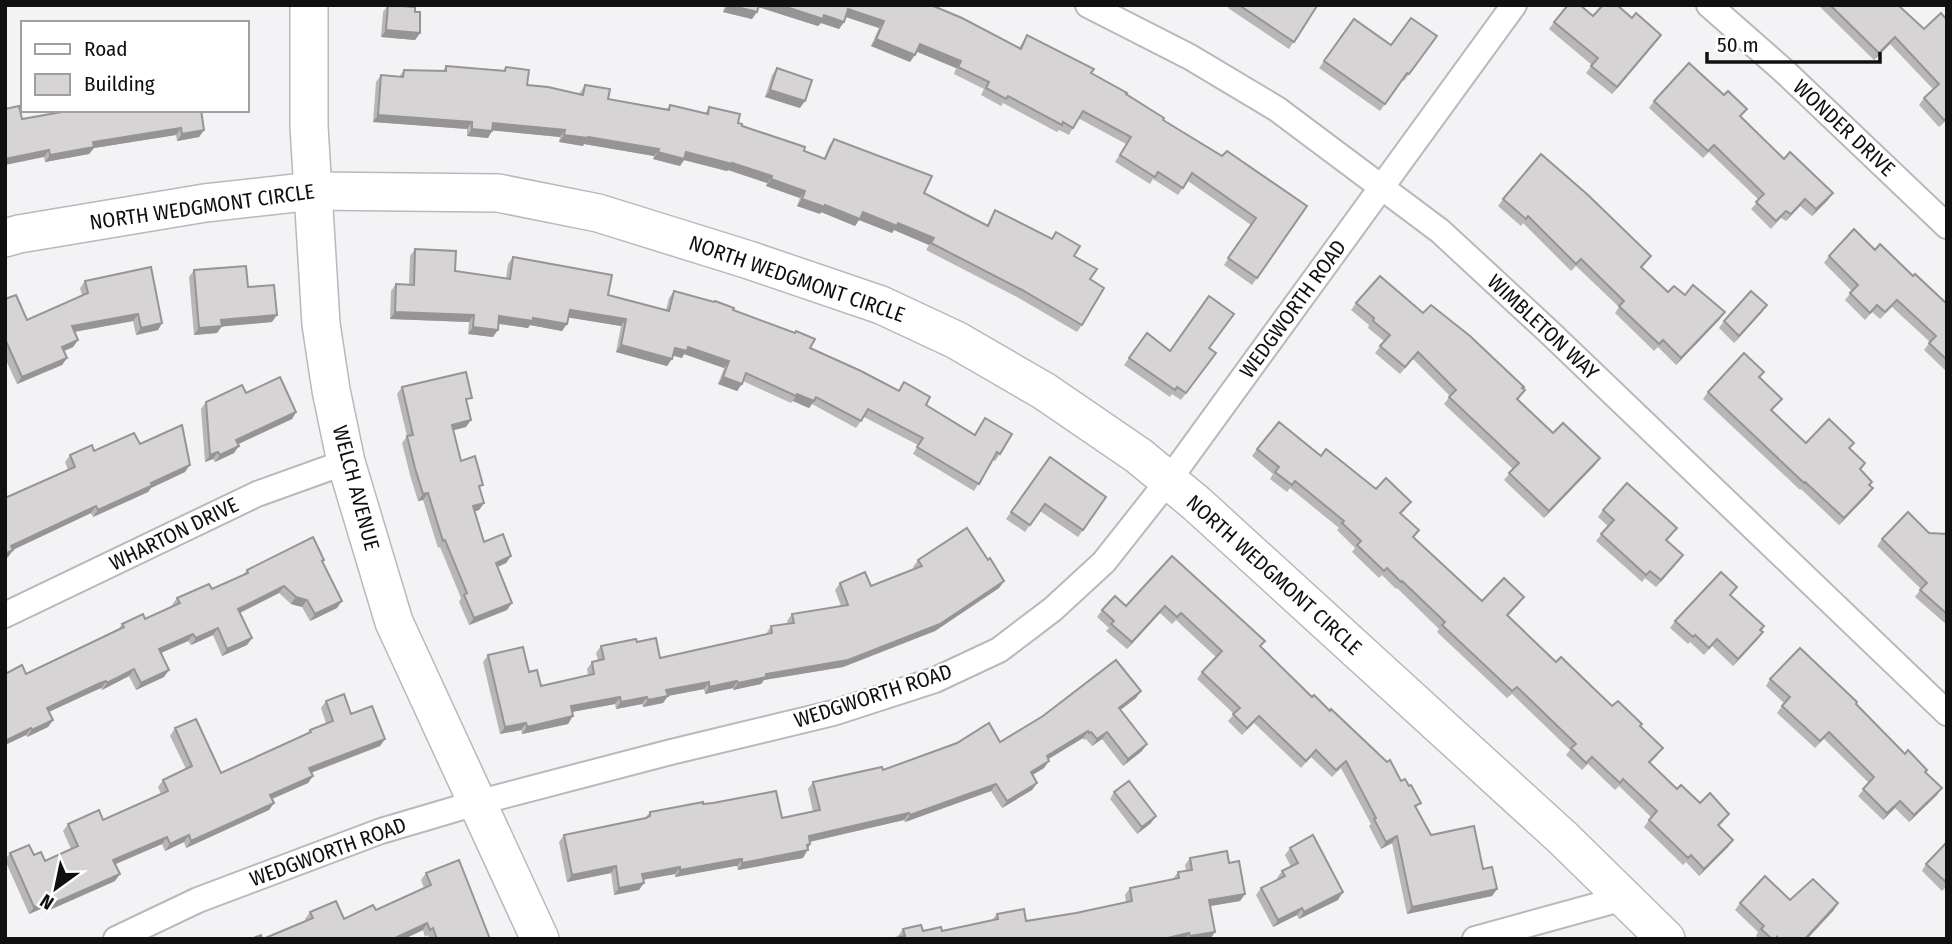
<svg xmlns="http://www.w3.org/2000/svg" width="1952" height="944" font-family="'Fira Sans Condensed',sans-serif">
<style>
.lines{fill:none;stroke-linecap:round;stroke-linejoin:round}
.street-casing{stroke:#b9b9bb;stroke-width:28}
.secondary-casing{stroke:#b9b9bb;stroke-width:40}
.street{stroke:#fff;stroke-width:24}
.secondary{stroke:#fff;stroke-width:37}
.wall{fill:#b8b6b7}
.shaded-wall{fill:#969495}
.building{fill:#d6d4d5;stroke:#969495;stroke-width:2}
.labels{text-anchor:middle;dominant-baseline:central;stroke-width:5;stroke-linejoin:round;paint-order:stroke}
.street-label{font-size:21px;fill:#101011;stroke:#fff}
</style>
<rect width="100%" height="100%" fill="#f3f3f5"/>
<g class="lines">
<defs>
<g id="street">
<polyline points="1088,5 1190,57 1277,109 1440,231 1547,330 1947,713"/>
<polyline points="1709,5 1784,71 1947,226"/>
<polyline points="5,615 257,494 346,462"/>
<polyline points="116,939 198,900 381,831 476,803 671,752 833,713 935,680 999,650 1053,609 1104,562 1168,481 1514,5"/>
<polyline points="1475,939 1624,898"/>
</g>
<g id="secondary">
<polyline points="309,5 309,126 321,324 331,390 346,462 394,622 540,939"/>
<polyline points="5,238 19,234 205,203 313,191 498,193 598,213 749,260 881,305 956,340 1044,391 1139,456 1197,504 1564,839 1666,939"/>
</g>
</defs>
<use href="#street" class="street-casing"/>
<use href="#secondary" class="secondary-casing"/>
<use href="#street" class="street"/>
<use href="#secondary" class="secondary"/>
</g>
<g class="wall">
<polygon points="388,5 415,12 420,33 415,40 381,37 383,12"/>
<polygon points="725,5 931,5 1019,48 1027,35 1126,94 1163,120 1307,206 1252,285 1224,265 1251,225 1188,181 1178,195 1153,179 1150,184 1115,162 1126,144 1078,118 1069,135 1059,130 1057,132 1003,103 1001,106 981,95 984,89 954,74 956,68 916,51 910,62 871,46 879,28 846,17 844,22 839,29 821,23 818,26 758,7 752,19 723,12"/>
<polygon points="1230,5 1316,5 1317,6 1289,49 1228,8"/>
<polygon points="1818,5 1898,5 1924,29 1941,13 1947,120 1939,127 1919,105 1924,98 1933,89 1890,44 1874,60"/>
<polygon points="1593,16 1656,42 1612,94 1586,73 1592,65 1549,29 1554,22"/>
<polygon points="1354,19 1391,45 1437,36 1404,81 1402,80 1380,111 1319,68"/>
<polygon points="446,66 503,70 506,67 527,85 579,94 585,85 608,99 667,109 670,105 705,114 709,107 742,126 824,158 829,146 834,139 924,193 987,225 995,210 1051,239 1056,232 1090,279 1082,325 1077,332 1017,297 926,250 929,245 894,230 892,233 859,220 855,226 821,212 820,214 797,206 800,198 766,186 767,183 728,170 727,171 684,160 680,166 653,159 654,156 584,144 583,146 559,142 560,137 492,130 488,138 467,136 467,129 373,122 376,82 381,75 399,77 404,70 443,71"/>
<polygon points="777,68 800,108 765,97 772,75"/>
<polygon points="1654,101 1741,117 1828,200 1812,216 1800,206 1786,221 1781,218 1771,229 1751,209 1759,200 1709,152 1703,158 1649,108"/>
<polygon points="73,110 204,130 199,137 177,141 176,135 94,148 89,154 45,162 44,157 22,119"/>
<polygon points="1503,199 1646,263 1642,267 1668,292 1685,295 1720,319 1676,365 1658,347 1654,351 1615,313 1619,307 1576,266 1571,271 1523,223 1521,226 1498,206"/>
<polygon points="415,249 455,271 506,278 508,264 513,257 608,295 666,310 669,298 674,291 733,310 898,391 904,382 926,405 975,434 985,418 1000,454 995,461 993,460 974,491 913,454 918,445 864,417 856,428 812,404 809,408 793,401 791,403 743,381 737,391 718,384 724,368 684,354 682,358 673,355 667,366 616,352 621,326 568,317 562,331 530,325 528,328 498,324 493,337 468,334 469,322 390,319 391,291 396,284 409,284 410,256"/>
<polygon points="1875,250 1913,276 1947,304 1947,372 1924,350 1930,342 1892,307 1880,319 1872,312 1865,320 1845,300 1852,291 1824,263 1829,256"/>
<polygon points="194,270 248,287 272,322 222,326 217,333 194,335 189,277"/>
<polygon points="85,281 162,323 158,330 136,335 133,321 75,332 78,340 73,347 64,351 67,358 62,365 17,384 5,358 5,299 27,320 82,296 80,288"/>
<polygon points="1356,303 1520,397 1518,400 1553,433 1600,458 1595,465 1544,518 1504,480 1513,469 1444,404 1450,396 1413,359 1400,374 1375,353 1384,341 1368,328 1369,325 1351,310"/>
<polygon points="1762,312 1734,343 1719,328 1724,321"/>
<polygon points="1147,333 1170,351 1209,348 1216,353 1181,400 1172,394 1170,397 1124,365"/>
<polygon points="1760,377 1782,399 1772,410 1806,443 1854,443 1850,448 1865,463 1861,470 1872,482 1870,485 1868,495 1839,525 1801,489 1800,490 1703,399 1708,392"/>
<polygon points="402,387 468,405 466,427 453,430 461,461 480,490 484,503 479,510 474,511 484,542 511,556 506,563 497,567 507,610 469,625 459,602 461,598 440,547 438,548 423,500 418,501 410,475 402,443 407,436 397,394"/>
<polygon points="246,393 296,412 292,419 238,444 234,453 215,462 213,459 205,462 201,409 206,402"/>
<polygon points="140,444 185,472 151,488 148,492 93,517 91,513 13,550 8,557 5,559 68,470 65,462 70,455"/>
<polygon points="1257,449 1321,456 1406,509 1401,514 1414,538 1482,601 1519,604 1508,616 1556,662 1640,727 1658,755 1650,763 1677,789 1700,803 1724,821 1719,826 1733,840 1728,847 1699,876 1686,862 1683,865 1644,827 1651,817 1619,786 1615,790 1588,764 1582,770 1566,755 1570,750 1512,694 1507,698 1437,632 1439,629 1397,588 1396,589 1382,575 1379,578 1352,552 1355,548 1337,530 1339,528 1290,488 1287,492 1270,479 1273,474 1252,456"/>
<polygon points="1050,457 1106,497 1078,537 1040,511 1025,532 1006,519"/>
<polygon points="1603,510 1672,535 1667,540 1683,555 1656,587 1645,578 1642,582 1596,541 1608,526 1598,517"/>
<polygon points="1929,533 1947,533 1947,625 1915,597 1921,589 1877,546 1882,539"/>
<polygon points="1172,556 1417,809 1431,835 1483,869 1497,889 1492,896 1407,914 1392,843 1381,849 1369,826 1371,824 1341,768 1332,777 1311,757 1301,768 1254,723 1242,735 1228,721 1234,714 1197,679 1202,672 1216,657 1176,620 1172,624 1160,613 1127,649 1106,631 1109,628 1097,617 1102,610 1126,606"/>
<polygon points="918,560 988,560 1004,581 999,588 935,631 843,667 764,680 761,684 733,690 733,688 705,694 704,689 668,696 663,703 643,707 642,704 616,709 615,704 572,712 568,724 522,734 521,730 500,734 483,662 488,655 529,672 541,686 588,675 587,669 592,662 598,660 596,653 601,646 637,642 660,658 766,634 771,626 788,624 787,621 792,614 841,606 835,590 840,583 871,586 914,569 913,567"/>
<polygon points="323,562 337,608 310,621 302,607 291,604 279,593 240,612 252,638 247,645 222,656 213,635 191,645 188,641 161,653 164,677 136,690 129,676 102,690 101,688 93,691 49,712 53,720 48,727 27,737 26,735 5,745 5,674 26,674 118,630 122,624 145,619 173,606 172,605 177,598 212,589 243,575 247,570"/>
<polygon points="1731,596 1764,626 1758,639 1733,666 1712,646 1704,655 1690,642 1688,644 1670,628 1675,621"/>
<polygon points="1770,679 1856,704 1905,754 1926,772 1937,795 1909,822 1895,808 1883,820 1858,796 1869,783 1824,739 1815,748 1777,713 1784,703 1766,686"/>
<polygon points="1136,698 1120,710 1142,751 1123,766 1102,739 1092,746 1086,739 1084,740 1083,738 1048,759 1044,768 1032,775 1037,783 1032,790 1002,808 991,791 905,822 904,820 810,842 808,850 803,858 738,870 737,866 735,866 675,877 675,874 643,879 639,890 614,895 611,873 567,882 559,842 564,835 645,818 650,812 703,804 782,818 813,812 808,789 813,782 883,770 1000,742"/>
<polygon points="326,701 351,714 385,739 380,746 311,773 313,776 308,783 272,799 274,803 269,810 186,848 184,842 165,851 162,844 115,864 115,881 45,912 43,908 29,914 5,860 10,853 34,855 45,861 71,849 63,831 68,824 103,820 161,794 158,787 163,780 186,769 170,736 175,728 221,773 307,734 310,730 326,723 321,708"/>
<polygon points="1114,792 1151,823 1137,834 1110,799"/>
<polygon points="1947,842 1947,886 1942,891 1922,871 1926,864"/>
<polygon points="1290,848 1338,900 1299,919 1297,915 1273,927 1256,895 1261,888 1278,880 1277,878 1282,871 1291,867 1285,855"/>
<polygon points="1190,858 1229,863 1245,894 1240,901 1210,906 1215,932 1210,939 890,939 899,937 898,936 903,929 923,931 942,931 992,920 997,914 1026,921 1076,913 1126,902 1125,895 1130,888 1173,879 1178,872 1186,871 1185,865"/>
<polygon points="426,873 490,939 429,939 428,935 425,937 423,930 404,939 263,939 306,921 305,919 310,912 344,919 376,910 424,888 421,880"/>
<polygon points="1790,900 1834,910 1807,939 1759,939 1756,936 1758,932 1735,910 1740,903"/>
</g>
<g class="shaded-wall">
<polygon points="728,5 757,12 752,19 723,12"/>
<polygon points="780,5 824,15 844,22 839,29 821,23 818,26 755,6"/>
<polygon points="848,9 884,21 879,28 843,16"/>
<polygon points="386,30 420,33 415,40 381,37"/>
<polygon points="1661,35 1656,42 1612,94 1617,87"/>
<polygon points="1895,37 1890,44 1874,60 1879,53"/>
<polygon points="876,39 915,55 910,62 871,46"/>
<polygon points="920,44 961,61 956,68 915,51"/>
<polygon points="770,90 805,101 800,108 765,97"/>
<polygon points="378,115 472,122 467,129 373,122"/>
<polygon points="493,123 565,130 560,137 488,130"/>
<polygon points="181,128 176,135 94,148 89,154 45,162 50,155 93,142"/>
<polygon points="472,129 492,131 488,138 467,136"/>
<polygon points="204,130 199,137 177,141 182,134"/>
<polygon points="564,135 588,137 659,149 654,156 584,144 583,146 559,142"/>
<polygon points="49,150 44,157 5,165 5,159"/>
<polygon points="658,152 686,152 732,163 772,176 767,183 728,170 727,171 684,160 680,166 653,159"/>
<polygon points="771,179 805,191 800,198 766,186"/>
<polygon points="1833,193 1828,200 1812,216 1816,209"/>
<polygon points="802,199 825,205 863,212 898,223 934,238 929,245 894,230 892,233 859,220 855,226 821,212 820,214 797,206"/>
<polygon points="1805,199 1800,206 1786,221 1791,214"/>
<polygon points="1767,305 1762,312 1734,343 1739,336"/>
<polygon points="570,310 626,319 621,326 565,317"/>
<polygon points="395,312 474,315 469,322 390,319"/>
<polygon points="1725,312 1720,319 1676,365 1681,358"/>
<polygon points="138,314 133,321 67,333 72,326"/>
<polygon points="277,315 272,322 217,327 221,320"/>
<polygon points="499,316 533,318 567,324 562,331 530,325 528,328 494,323"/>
<polygon points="162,323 158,330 136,335 141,328"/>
<polygon points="222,326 217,333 194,335 199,328"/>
<polygon points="473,327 498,330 493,337 468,334"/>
<polygon points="78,340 73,347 57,354 62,347"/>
<polygon points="621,345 672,359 667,366 616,352"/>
<polygon points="688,347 729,361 724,368 684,354 682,358 670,355 675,348"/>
<polygon points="67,358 62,365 17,384 22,377"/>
<polygon points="723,377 742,384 737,391 718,384"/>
<polygon points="797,394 814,401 809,408 793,401"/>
<polygon points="296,412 292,419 232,447 236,440"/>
<polygon points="471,420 466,427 447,432 452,425"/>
<polygon points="239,446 234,453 215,462 220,455"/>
<polygon points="218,452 213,459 205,462 210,455"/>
<polygon points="1600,458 1595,465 1544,518 1549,511"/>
<polygon points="190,465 185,472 151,488 148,492 93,517 98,510"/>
<polygon points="1873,488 1868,495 1839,525 1844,518"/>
<polygon points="428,493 423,500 418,501 423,494"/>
<polygon points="484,503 479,510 468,514 473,506"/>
<polygon points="96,506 91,513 6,553 11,546"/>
<polygon points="13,550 8,557 5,559 5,554"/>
<polygon points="1683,555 1678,562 1656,587 1661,580"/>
<polygon points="511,556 506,563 491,570 496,563"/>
<polygon points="1004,581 999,588 935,631 843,667 764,680 761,684 733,690 738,683 766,674"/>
<polygon points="284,586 279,593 234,616 238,609"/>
<polygon points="296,597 307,600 302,607 291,604"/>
<polygon points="342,601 337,608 310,621 315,614"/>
<polygon points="512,603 507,610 469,625 474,618"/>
<polygon points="1165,606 1160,613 1127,649 1132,642"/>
<polygon points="218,628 213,635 191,645 196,638"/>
<polygon points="1763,632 1758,639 1733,666 1738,659"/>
<polygon points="193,634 188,641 154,656 159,649"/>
<polygon points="252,638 247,645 222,656 227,649"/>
<polygon points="134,669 129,676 102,690 107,683"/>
<polygon points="169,670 164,677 136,690 141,683"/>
<polygon points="106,681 101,688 42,715 47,708"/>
<polygon points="737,681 733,688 705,694 709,687"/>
<polygon points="709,682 704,689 662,697 666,690"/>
<polygon points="1141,691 1136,698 1114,715 1119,708"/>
<polygon points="668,696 663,703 643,707 648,700"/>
<polygon points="620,697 615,704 566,713 571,706"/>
<polygon points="647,697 642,704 616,709 621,702"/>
<polygon points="573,716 568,724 522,734 527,727"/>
<polygon points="53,720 48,727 27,737 32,730"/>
<polygon points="526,723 521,730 500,734 505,727"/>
<polygon points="31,728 26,735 5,745 5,741"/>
<polygon points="1088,731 1083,738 1042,763 1047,756"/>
<polygon points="1107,732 1102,739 1092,746 1097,739"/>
<polygon points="385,739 380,746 305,775 309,768"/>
<polygon points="1147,744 1142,751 1123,766 1128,759"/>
<polygon points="1049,761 1044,768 1026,779 1031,772"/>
<polygon points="313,776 308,783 265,802 270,795"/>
<polygon points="1037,783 1032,790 1002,808 1007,801"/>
<polygon points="996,784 991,791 905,822 910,815"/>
<polygon points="1942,788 1937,795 1909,822 1914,815"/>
<polygon points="1900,801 1895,808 1883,820 1887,813"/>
<polygon points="274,803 269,810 186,848 191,841"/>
<polygon points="909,813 904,820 804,843 809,836"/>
<polygon points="1156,816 1151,823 1137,834 1142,827"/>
<polygon points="189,835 184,842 165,851 170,844"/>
<polygon points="1397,836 1392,843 1381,849 1386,842"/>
<polygon points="167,837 162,844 109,867 113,860"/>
<polygon points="1733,840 1728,847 1699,876 1704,869"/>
<polygon points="810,844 803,858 738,870 742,863"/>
<polygon points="740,859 742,859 737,866 735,866 675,877 680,870"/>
<polygon points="616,866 611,873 567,882 572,875"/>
<polygon points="680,867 675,874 637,881 642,874"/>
<polygon points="120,874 115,881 45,912 50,905"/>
<polygon points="644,883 639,890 614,895 619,888"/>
<polygon points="1497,889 1492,896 1407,914 1412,907"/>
<polygon points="1343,892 1338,900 1299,919 1304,912"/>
<polygon points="1245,894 1240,901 1204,907 1209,900"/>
<polygon points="48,901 43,908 29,914 34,907"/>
<polygon points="1838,903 1834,910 1807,939 1805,939"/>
<polygon points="1302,908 1297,915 1273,927 1278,920"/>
<polygon points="427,923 423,930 404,939 393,939"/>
<polygon points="1215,932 1210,939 1188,939 1190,936"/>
<polygon points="1189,933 1185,939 1163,939"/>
</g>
<g class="building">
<polygon points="388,5 415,7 415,12 420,12 420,33 386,30"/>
<polygon points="729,5 759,5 757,12"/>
<polygon points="780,5 931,5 962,18 1021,49 1027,35 1094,69 1091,73 1127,93 1126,94 1164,118 1163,120 1222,156 1227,151 1307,206 1257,278 1228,258 1256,218 1192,173 1183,188 1158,172 1155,177 1120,155 1131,137 1083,111 1073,128 1063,122 1062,125 1008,96 1006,99 986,88 989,82 958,67 961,61 920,44 915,55 876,39 884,21 848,9 844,22 824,15 823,19"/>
<polygon points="1239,5 1316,5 1317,6 1294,42"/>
<polygon points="1568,5 1580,5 1593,16 1603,5 1617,5 1632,18 1636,13 1661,35 1617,87 1591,66 1598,58 1554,22"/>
<polygon points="1830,5 1898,5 1924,29 1941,13 1947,20 1947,118 1944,120 1924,98 1939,84 1895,37 1879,53"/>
<polygon points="1411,18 1437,36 1409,74 1407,73 1385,104 1324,61 1354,19 1391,45"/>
<polygon points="1689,63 1724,95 1728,91 1747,109 1740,116 1784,159 1790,152 1833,193 1816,209 1805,199 1791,214 1786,211 1776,221 1756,202 1764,194 1714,145 1708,151 1654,101"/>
<polygon points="446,66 505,71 506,67 529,70 527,85 548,87 583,95 585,85 610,89 608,99 669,110 670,105 708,114 709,107 740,114 738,123 742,124 742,126 805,147 804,151 825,159 834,139 932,176 924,193 988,226 995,210 1052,239 1056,232 1080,246 1074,256 1097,269 1090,279 1104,288 1082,325 1022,290 931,243 934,238 898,223 897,226 863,212 860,219 825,205 825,207 802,199 805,191 771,179 772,176 732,163 732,164 686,152 684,159 658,152 659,149 588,137 588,138 564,135 565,130 493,123 492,131 472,129 472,122 378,115 381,75 403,77 404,70 446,71"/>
<polygon points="777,68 812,80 805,101 770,90"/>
<polygon points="19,106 22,119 73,110 201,110 204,130 182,134 181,128 93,142 94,147 50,155 49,150 5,159 5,109"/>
<polygon points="1541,154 1588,195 1651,256 1641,267 1668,292 1674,286 1685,295 1693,285 1725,312 1681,358 1663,340 1659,344 1619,306 1624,301 1581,259 1576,264 1528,216 1526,219 1503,199"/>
<polygon points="1854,229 1875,250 1880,244 1913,276 1915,274 1947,304 1947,360 1929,343 1936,336 1897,300 1885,312 1877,305 1870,313 1850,293 1858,285 1829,256"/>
<polygon points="415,249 456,251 455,271 510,279 513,257 612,275 608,295 669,311 674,291 714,302 715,301 734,308 733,310 795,333 796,331 815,339 810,348 861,371 899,391 904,382 930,397 926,405 975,435 985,418 1012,434 1000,454 997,452 979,484 917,447 923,438 868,409 861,421 816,397 814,401 797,394 796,396 746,373 742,384 723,377 729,361 688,347 687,351 675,348 672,359 621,345 626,319 570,310 567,324 533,318 533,321 499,316 498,330 473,327 474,315 395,312 396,284 414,285"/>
<polygon points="246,266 248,287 274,285 277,315 221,320 222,326 199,328 194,270"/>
<polygon points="151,267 162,323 141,328 138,314 72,326 78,340 62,347 67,358 22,377 5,339 5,299 16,295 27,320 88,293 85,281"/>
<polygon points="1380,276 1423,313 1431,305 1470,336 1524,387 1522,388 1525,390 1517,399 1553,433 1563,423 1600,458 1549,511 1509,473 1519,463 1449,397 1456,390 1418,352 1405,367 1380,346 1390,335 1373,321 1374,318 1356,303"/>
<polygon points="1751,291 1767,305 1739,336 1724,321"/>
<polygon points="1209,296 1234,314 1209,348 1216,353 1186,393 1177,387 1175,390 1129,358 1147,333 1170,351"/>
<polygon points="1744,353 1764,372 1759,377 1782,399 1771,410 1806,443 1829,419 1854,443 1849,448 1865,463 1860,469 1872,482 1869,485 1873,488 1844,518 1805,482 1804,483 1708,392"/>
<polygon points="466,372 472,398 466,399 471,420 452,425 461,461 475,456 483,485 479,486 484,503 473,506 484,542 503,534 511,556 496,563 512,603 474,618 464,595 467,593 445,540 443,541 428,493 423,494 415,468 407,436 413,435 402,387"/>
<polygon points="280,377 296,412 236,440 239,446 220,455 218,452 210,455 206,402 242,385 246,393"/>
<polygon points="1279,422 1321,456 1326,449 1376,489 1386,478 1411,502 1400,513 1419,530 1413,537 1482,601 1504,578 1524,597 1507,615 1556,662 1561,657 1612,706 1618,701 1642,724 1640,726 1663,748 1649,762 1677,789 1681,785 1700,803 1710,793 1729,814 1718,825 1733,840 1704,869 1691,855 1688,858 1649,820 1657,811 1623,779 1620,783 1592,757 1586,763 1571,748 1576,744 1517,687 1512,691 1442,625 1445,622 1402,581 1401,582 1387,568 1384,571 1357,545 1361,541 1342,523 1344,521 1295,481 1292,485 1275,472 1279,467 1257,449"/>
<polygon points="182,425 190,465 151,483 153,485 98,510 96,506 11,546 13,550 5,554 5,498 75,467 70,455 92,445 94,451 134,433 140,444"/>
<polygon points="1050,457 1106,497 1083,530 1045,504 1030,525 1011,512"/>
<polygon points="1627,483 1677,528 1666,540 1683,555 1661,580 1650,571 1646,575 1601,534 1614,520 1603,510"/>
<polygon points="1908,512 1929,533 1947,534 1947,614 1920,590 1927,583 1882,539"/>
<polygon points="967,528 988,560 990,558 1004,581 940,624 848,660 766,674 766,677 738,683 737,681 709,687 709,682 666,690 668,696 648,700 647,697 621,702 620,697 571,706 573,716 527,727 526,723 505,727 488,655 523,647 529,672 537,670 541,686 594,674 592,662 604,659 601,646 636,639 637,642 656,638 660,658 772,633 771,626 794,623 792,614 848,605 840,583 865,572 871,586 922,566 918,560"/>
<polygon points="313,537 324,560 322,561 342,601 315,614 307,600 296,597 284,586 238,609 252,638 227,649 218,628 196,638 193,634 159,649 169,670 141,683 134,669 107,683 106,681 98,684 47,708 53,720 32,730 31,728 5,741 5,674 22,665 26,674 124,627 122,624 143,614 145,619 180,603 177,598 209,584 212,589 248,573 247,570"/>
<polygon points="1172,556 1265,641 1260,646 1312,697 1314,695 1330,711 1331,709 1387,762 1390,760 1401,781 1405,779 1409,786 1411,785 1421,803 1415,806 1431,835 1474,826 1483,869 1492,867 1497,889 1412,907 1397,836 1386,842 1374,819 1376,818 1346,761 1336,770 1316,750 1306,761 1259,716 1247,728 1233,714 1240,708 1202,672 1222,651 1181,613 1177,617 1165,606 1132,642 1111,624 1114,621 1102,610 1115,596 1126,606"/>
<polygon points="1721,572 1737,587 1730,595 1764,626 1760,630 1763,632 1738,659 1717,639 1709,648 1695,635 1693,637 1675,621"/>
<polygon points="1800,648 1857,702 1856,704 1905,754 1908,750 1927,770 1925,772 1942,788 1914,815 1900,801 1887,813 1863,789 1874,777 1829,732 1820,741 1782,706 1790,697 1770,679"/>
<polygon points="1116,660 1141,691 1119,708 1147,744 1128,759 1107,732 1097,739 1091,732 1089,733 1088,731 1047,756 1049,761 1031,772 1037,783 1007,801 996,784 910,815 909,813 809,836 810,844 807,845 808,850 742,863 742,859 740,859 680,870 680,867 642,874 644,883 619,888 616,866 572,875 564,835 646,818 650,816 650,812 703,802 703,804 713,803 776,791 782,818 820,810 813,782 882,767 883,770 957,743 989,723 1000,742 1043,716"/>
<polygon points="344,694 351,714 372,706 385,739 309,768 313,776 270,795 274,803 191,841 189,835 170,844 167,837 113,860 120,874 50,905 48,901 34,907 10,853 29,845 34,855 41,852 45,861 78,846 68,824 99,810 103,820 168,791 163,780 192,766 175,728 196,719 221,773 311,732 310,730 333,721 326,701"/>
<polygon points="1129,781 1156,816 1142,827 1114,792"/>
<polygon points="1313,835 1343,892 1304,912 1302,908 1278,920 1261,888 1285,876 1282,871 1298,863 1290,848"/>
<polygon points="1947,842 1947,883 1926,864"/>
<polygon points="1227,851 1229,863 1239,861 1245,894 1209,900 1215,932 1190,936 1189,933 1163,939 890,939 905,936 903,929 921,925 923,931 941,927 942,931 998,919 997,914 1024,909 1026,921 1076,913 1132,901 1130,888 1179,878 1178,872 1192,870 1190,858"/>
<polygon points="459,860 490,939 437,939 433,928 430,930 427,923 393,939 263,939 313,918 310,912 336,901 344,919 373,905 376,910 431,885 426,873"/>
<polygon points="1765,876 1790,900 1813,879 1838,903 1805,939 1778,939 1777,937 1776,939 1772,939 1761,929 1764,926 1740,903"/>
<polygon points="261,935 262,939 251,939"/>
</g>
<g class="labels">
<g class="street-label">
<text transform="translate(1844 128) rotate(43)">WONDER DRIVE</text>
<text transform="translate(202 207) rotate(-8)">NORTH WEDGMONT CIRCLE</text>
<text transform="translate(797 279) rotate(19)">NORTH WEDGMONT CIRCLE</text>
<text transform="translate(1293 309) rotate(-54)">WEDGWORTH ROAD</text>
<text transform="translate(1543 327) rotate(43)">WIMBLETON WAY</text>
<text transform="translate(356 488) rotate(75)">WELCH AVENUE</text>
<text transform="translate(174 534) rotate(-26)">WHARTON DRIVE</text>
<text transform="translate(1274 575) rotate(42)">NORTH WEDGMONT CIRCLE</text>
<text transform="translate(873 696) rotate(-18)">WEDGWORTH ROAD</text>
<text transform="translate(328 852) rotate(-20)">WEDGWORTH ROAD</text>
</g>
</g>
<rect width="1952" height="944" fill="none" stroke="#101011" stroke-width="14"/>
<rect x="21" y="21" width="228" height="91" fill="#ffffff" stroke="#9f9fa0" stroke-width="2"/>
<rect x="35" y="44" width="35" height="10" fill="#ffffff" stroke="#9f9fa0" stroke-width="2"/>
<text x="84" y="56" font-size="21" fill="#101011">Road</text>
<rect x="35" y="74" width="35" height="21" fill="#d6d4d5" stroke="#9f9fa0" stroke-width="2"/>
<text x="84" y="91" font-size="21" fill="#101011">Building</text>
<g transform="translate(56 888) rotate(213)" stroke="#ffffff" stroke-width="5" paint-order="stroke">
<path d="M0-5L12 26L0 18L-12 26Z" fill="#101011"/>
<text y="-10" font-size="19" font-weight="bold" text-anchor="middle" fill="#101011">N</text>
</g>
<path d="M1707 52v10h173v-10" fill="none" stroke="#101011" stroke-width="3.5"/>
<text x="1717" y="52" font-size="21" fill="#101011" stroke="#ffffff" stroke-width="5" paint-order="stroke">50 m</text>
</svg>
